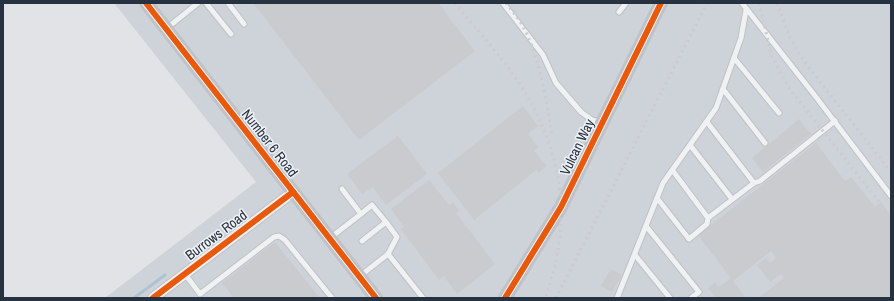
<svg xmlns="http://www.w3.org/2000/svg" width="894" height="301" font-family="'Archivo Narrow',sans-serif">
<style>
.built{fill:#ced3da}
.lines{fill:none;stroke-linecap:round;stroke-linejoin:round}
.stream{stroke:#aec2d2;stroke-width:3}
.building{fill:#c9cbce}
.lane-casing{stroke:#bfc1c4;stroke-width:7}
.street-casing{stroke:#bfc1c4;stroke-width:12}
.lane{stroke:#f0f1f3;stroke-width:5}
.street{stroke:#f0f1f3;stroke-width:10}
.secondary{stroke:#bfc2c6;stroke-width:14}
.rail{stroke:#c9cbce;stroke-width:3;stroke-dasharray:2 4;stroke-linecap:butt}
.cycleway-casing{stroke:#eef2f6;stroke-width:8}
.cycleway{stroke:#e8590c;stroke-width:6}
.labels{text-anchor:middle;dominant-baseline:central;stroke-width:3;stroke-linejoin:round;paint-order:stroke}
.street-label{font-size:14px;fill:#273240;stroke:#eef2f6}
</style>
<rect width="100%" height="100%" fill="#e1e3e6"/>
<polygon class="built" points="114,3 891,3 891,298 105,298 256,182"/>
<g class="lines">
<polyline class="stream" points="134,298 165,275"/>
</g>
<g class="building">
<polygon points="253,3 438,3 475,51 359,140"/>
<polygon points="523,106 538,126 528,134 538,147 534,151 547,166 538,173 536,170 474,220 438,173"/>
<polygon points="799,119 811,134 763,172 752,158"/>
<polygon points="398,136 427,174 386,205 373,187 362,194 347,174"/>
<polygon points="816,143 845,181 851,177 875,207 881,202 891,216 891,298 758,298 784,278 781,274 770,282 757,265 766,258 770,263 776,258 771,251 733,281 746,298 716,298 708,288 715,282 719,287 731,278 698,235"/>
<polygon points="429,180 449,205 453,202 459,211 456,213 495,264 457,294 444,276 439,280 401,229 404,227 391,209"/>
<polygon points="275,242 320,298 234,298 222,283"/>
<polygon points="611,269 622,275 612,292 601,286"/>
</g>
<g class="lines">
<defs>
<g id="lane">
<polyline points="206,3 231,34"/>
<polyline points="228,3 244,24"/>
<polyline points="503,3 543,55 556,83 581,112 592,120 601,122"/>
<polyline points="742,3 816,97 891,196"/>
<polyline points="619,12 626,3"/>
<polyline points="167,28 198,3"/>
<polyline points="734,58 779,113"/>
<polyline points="723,89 765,143"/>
<polyline points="707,122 754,183 760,181 835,121"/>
<polyline points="690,145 732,199"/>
<polyline points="673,171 708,218 754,183"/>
<polyline points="657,198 689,239 707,224 708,218"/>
<polyline points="361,214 372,205 386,222"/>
<polyline points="646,226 699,292 691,298"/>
<polyline points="330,238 361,214 342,189"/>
<polyline points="362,241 386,222 397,237 388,254"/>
<polyline points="635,255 670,298"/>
<polyline points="185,274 200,294 274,237 279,236 285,240 332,298"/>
<polyline points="360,276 388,254 423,298"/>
<polyline points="617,298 663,183 716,108 741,38 746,10"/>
</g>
<polyline id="street" points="153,298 293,192"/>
</defs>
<use href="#lane" class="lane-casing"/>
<use href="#street" class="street-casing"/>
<use href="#lane" class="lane"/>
<use href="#street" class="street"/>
<g class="secondary">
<polyline points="146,3 376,298"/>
<polyline points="505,298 561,207 661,3"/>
</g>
<g class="rail">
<path d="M455,3c22,27 47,54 66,83 43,68 52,136 24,212"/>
<path d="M506,3c9,11 18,23 23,36 12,28 19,69 23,98"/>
<polyline points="759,3 772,57 789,88 891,217"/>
<polyline points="777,3 790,38 803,60 891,172"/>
<polyline points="556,298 707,3"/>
</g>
<defs>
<g id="cycleway">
<polyline points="146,3 376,298"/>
<polyline points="153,298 293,192"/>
<polyline points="505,298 561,207 661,3"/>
</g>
</defs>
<use href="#cycleway" class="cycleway-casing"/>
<use href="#cycleway" class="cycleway"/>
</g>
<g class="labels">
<g class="street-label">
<text transform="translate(270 143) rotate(52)">Number 6 Road</text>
<text transform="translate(577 147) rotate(-64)">Vulcan Way</text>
<text transform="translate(216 235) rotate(-37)">Burrows Road</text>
</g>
</g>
<rect width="894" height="301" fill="none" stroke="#273240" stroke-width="8"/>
</svg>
